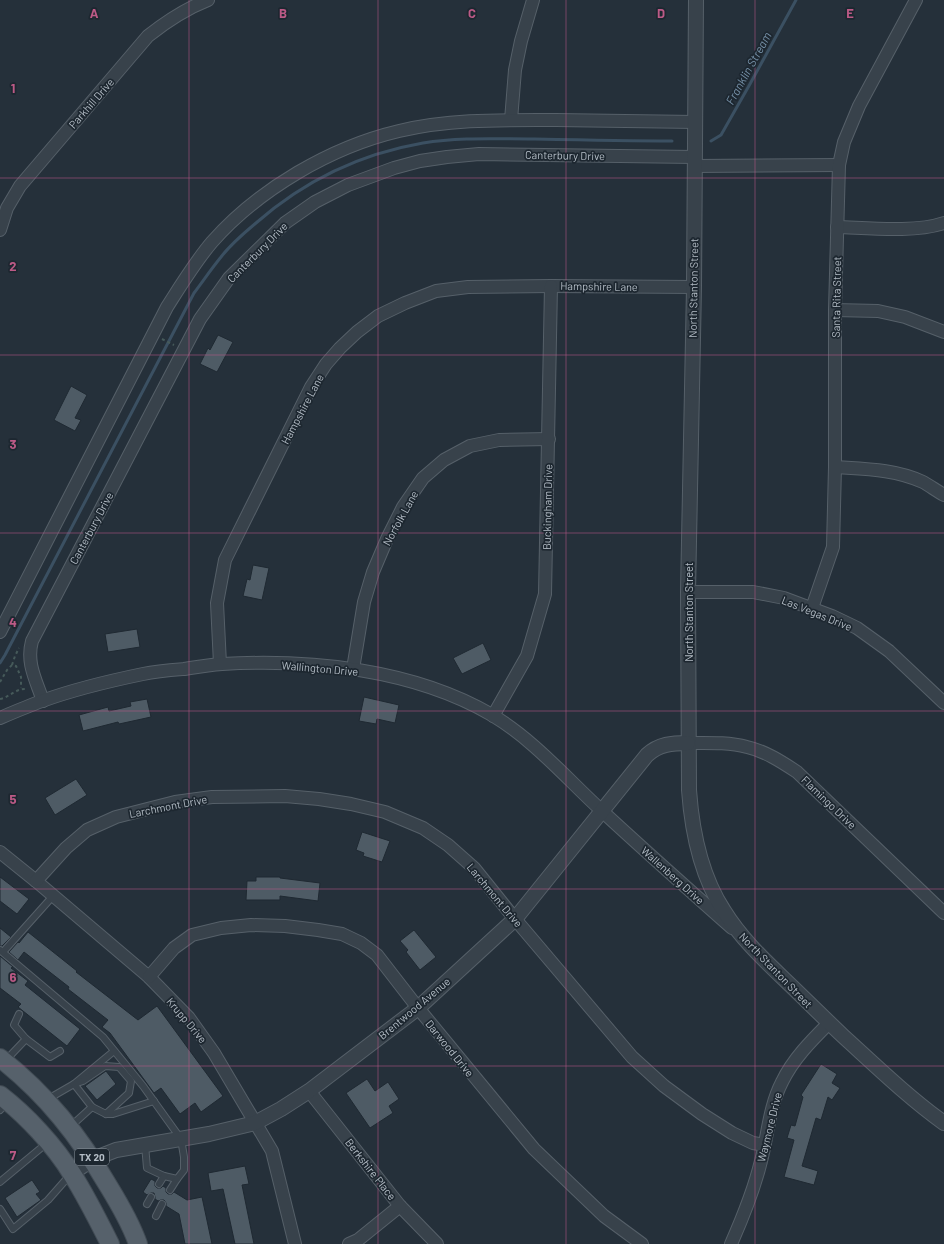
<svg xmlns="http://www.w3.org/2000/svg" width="944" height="1244" font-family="Barlow,sans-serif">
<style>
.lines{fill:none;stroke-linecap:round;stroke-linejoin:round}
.stream{stroke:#3b5062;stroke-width:3}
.building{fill:#4e5b65;stroke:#1f2932}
.service-casing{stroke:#566069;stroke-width:8}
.minor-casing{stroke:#566069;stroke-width:14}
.tertiary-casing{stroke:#566069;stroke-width:16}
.primary-casing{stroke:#414b54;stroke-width:20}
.path{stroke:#465a5a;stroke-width:2;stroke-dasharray:3 3;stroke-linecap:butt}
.service{stroke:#38424b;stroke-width:6}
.minor{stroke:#38424b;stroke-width:12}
.tertiary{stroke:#38424b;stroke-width:14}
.primary{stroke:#56616b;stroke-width:18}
.grid{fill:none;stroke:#bc5a86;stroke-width:1;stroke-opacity:0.55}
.labels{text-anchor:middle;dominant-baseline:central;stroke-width:3.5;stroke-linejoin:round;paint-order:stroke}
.shield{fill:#1d2730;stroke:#879099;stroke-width:1}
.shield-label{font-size:10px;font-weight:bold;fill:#b4bdc6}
.street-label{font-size:11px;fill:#b4bdc6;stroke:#1d2730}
.water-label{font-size:12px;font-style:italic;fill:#7691a8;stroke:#1d2730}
.grid-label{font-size:13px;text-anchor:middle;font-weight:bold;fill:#bc5a86;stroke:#1d2730;stroke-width:3.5;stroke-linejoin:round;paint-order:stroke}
</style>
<rect width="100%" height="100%" fill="#25303a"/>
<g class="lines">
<g class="stream">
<polyline points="711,141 721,135 750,84 796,0"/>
<path d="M0,663l5,-8 189,-362c9,-12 18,-25 27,-36 10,-13 23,-24 35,-34 49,-43 103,-69 167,-80 36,-6 73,-4 109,-4 47,1 93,2 140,2"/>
</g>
</g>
<g class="building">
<polygon points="218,335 233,342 217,372 200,364 208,348 210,350"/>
<polygon points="71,386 87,395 75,418 81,420 75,431 54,420"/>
<polygon points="253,565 269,568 262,600 243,596 247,579 250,580"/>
<polygon points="137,629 140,647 108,652 105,634"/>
<polygon points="483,643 491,660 462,674 453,658"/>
<polygon points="364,697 399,705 395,723 377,719 376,724 359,721"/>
<polygon points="147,699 151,717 119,724 118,722 83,731 79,715 108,707 109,711 131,706 130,702"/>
<polygon points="76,779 87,795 55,815 45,798"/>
<polygon points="362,832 390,841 382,862 363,856 364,853 356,850"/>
<polygon points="0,877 29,899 17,914 0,901"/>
<polygon points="256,877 280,877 280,878 320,883 318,901 280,896 280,900 246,900 247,881 256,881"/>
<polygon points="0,928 11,937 2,946 0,946"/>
<polygon points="414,930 436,957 420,970 406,952 408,950 400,941"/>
<polygon points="28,932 77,971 76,972 138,1020 157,1006 223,1096 201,1112 195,1103 180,1114 161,1088 154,1093 110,1033 102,1027 108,1020 68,989 69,987 24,952 18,960 9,952 18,942 19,943"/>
<polygon points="0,956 13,967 11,968 28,981 25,985 80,1029 67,1046 18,1007 21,1004 0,988"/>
<polygon points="821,1064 837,1074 832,1083 840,1088 832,1100 828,1097 821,1120 816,1118 802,1166 818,1171 814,1185 784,1177 794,1140 787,1138 791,1125 795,1126 803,1097 801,1095"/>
<polygon points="106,1071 116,1084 97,1100 85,1086"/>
<polygon points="367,1079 375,1091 388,1082 399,1099 389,1106 393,1113 370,1128 346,1093"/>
<polygon points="245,1166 249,1184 242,1185 254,1244 235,1244 223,1189 211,1191 208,1173"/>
<polygon points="151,1179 155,1181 155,1186 157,1188 161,1188 163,1186 166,1188 166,1192 168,1194 172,1194 174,1192 187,1200 202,1197 212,1244 185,1244 179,1214 166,1206 166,1203 164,1200 161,1200 158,1201 155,1199 155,1197 154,1193 151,1193 147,1195 143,1192"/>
<polygon points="32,1180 40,1192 36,1194 41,1200 17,1217 5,1198"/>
</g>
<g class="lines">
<defs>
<g id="service">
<polyline points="0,950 103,1037 143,1086 181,1139 184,1157 184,1170 177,1179 164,1176 147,1168 145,1145"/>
<polyline points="3,952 53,896"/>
<polyline points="19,1014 14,1025 26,1039 50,1057 60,1051"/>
<polyline points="6,1060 26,1039"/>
<polyline points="48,1099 74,1084 114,1051"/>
<polyline points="92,1107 74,1084 83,1081 105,1066 119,1067 131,1081 129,1093 106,1114"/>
<polyline points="0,1110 7,1102"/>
<polyline points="71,1126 92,1107 106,1114 113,1114 154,1101"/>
<polyline points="0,1182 47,1143"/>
<polyline points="159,1184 164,1176"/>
<polyline points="170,1190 177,1179"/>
<polyline points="147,1204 151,1197"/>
<polyline points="0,1209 13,1229 48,1200 70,1175"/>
<polyline points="156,1216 162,1204"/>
</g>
<g id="minor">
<polyline points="511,120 515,70 521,41 533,0"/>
<polyline points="694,166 839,165"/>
<path d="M837,227c31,1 78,6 107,-4"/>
<path d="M0,230l7,-22 13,-22 128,-150c19,-15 37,-27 60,-36"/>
<polyline points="835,310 878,311 905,317 944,332"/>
<path d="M835,467c29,2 60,2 88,15 7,4 14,9 21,13"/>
<polyline points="688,592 753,592 784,598 832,616 857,628 889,651 944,703"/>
<polyline points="812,608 833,547 835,467 835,310 839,165 844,142 859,106 916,0"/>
<path d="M0,632l167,-325c14,-22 28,-45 45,-65 47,-53 119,-95 187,-111 50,-12 102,-11 154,-11 47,1 94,1 142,2"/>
<polyline points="220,664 217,603 225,560 311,387 326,364 340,348 357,332 378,316 405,303 436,291 468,287 551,286 694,287"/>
<polyline points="353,669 364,602 373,572 387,539 403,507 423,478 444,460 470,446 499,440 549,439"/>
<path d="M43,701c-7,-21 -17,-38 -11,-60l168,-322 29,-41 56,-55 30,-21 33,-17 46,-17 26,-7 27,-4 32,-3 215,3"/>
<polyline points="493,716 527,656 545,594 551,286"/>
<path d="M0,718c14,-6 28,-12 42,-17 33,-12 67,-20 101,-27 14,-3 28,-4 41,-5 13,-2 25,-4 38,-5 89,-5 191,5 270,51 42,25 74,63 110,96 42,39 86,78 130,117"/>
<path d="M688,743c20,0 40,-1 59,4 18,4 35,15 50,25l147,141"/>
<polyline points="0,852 36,881 149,977 189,1018 214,1053 272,1151 295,1244"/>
<polyline points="36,881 66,848 87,830 116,817 175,802 212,797 285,796 319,799 351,804 385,812 423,828 448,845 474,868 515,919 632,1057 664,1086 702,1114 732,1133 753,1143 765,1145"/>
<polyline points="149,977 174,948 192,935 221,928 251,925 285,926 318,930 342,934 361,943 377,955 418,1008 534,1149 604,1216 642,1244"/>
<polyline points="309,1091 400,1206 437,1244"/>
<polyline points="349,1244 358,1240 400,1206"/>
<path d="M731,1244c12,-27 23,-54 30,-83 7,-26 8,-54 21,-79 11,-23 29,-41 47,-59"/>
</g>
<g id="tertiary">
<path d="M696,0l-2,287 -6,305 1,198c3,42 12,86 35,121 16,26 38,47 60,68 20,19 39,38 59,57 33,30 65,61 101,87"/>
<path d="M72,1173l21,-14 23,-9 93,-16 46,-11 26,-14 28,-18 109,-83 97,-89 132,-164c12,-11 25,-12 41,-12"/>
</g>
<g id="primary">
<path d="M0,1058c47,37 79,78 109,129 11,18 22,37 29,57"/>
<path d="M0,1095c26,20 55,51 72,79 14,22 26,46 38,70"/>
</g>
</defs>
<use href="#service" class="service-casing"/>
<use href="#minor" class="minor-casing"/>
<use href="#tertiary" class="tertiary-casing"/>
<use href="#primary" class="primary-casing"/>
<g class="path">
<polyline points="162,339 174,345"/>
<polyline points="12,665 15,656 19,648"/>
<polyline points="0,682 7,670 12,665 16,666 21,677 21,688"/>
<path d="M0,699c10,-2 16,-11 27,-10"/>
</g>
<use href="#service" class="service"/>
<use href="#minor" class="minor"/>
<use href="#tertiary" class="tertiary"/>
<use href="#primary" class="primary"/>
</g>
<path class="grid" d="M189,0v1244M378,0v1244M566,0v1244M755,0v1244M0,178h944M0,355h944M0,533h944M0,711h944M0,889h944M0,1066h944"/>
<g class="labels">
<rect class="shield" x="75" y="1149" width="34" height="16" rx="3"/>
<g class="shield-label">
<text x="92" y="1157">TX 20</text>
</g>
<g class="street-label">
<text transform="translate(91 103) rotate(-49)">Parkhill Drive</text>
<text transform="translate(565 155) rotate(1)">Canterbury Drive</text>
<text transform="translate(257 252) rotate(-45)">Canterbury Drive</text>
<text transform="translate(599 286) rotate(1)">Hampshire Lane</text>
<text transform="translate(693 288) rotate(-89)">North Stanton Street</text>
<text transform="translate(836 297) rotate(-89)">Santa Rita Street</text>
<text transform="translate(302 409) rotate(-62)">Hampshire Lane</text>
<text transform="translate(547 507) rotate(-89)">Buckingham Drive</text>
<text transform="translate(400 518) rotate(-61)">Norfolk Lane</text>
<text transform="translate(91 528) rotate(-62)">Canterbury Drive</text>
<text transform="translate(688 612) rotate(-90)">North Stanton Street</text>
<text transform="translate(817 613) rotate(22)">Las Vegas Drive</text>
<text transform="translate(320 668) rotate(5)">Wallington Drive</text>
<text transform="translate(829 802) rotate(44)">Flamingo Drive</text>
<text transform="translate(168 806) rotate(-11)">Larchmont Drive</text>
<text transform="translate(673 875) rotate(42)">Wallenberg Drive</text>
<text transform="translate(495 895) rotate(50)">Larchmont Drive</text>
<text transform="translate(776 970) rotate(46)">North Stanton Street</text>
<text transform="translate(414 1008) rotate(-40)">Brentwood Avenue</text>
<text transform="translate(187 1020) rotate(50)">Krupp Drive</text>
<text transform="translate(450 1048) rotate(51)">Darwood Drive</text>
<text transform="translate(769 1127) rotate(-76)">Waymore Drive</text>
<text transform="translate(371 1169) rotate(52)">Berkshire Place</text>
</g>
<g class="water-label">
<text transform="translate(748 68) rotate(-61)">Franklin Stream</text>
</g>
</g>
<g class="grid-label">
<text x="94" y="18">A</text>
<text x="283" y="18">B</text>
<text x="472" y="18">C</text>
<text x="661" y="18">D</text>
<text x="850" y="18">E</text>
<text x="13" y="93">1</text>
<text x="13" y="271">2</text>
<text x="13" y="449">3</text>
<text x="13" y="627">4</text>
<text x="13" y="804">5</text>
<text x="13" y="982">6</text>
<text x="13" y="1160">7</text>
</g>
</svg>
